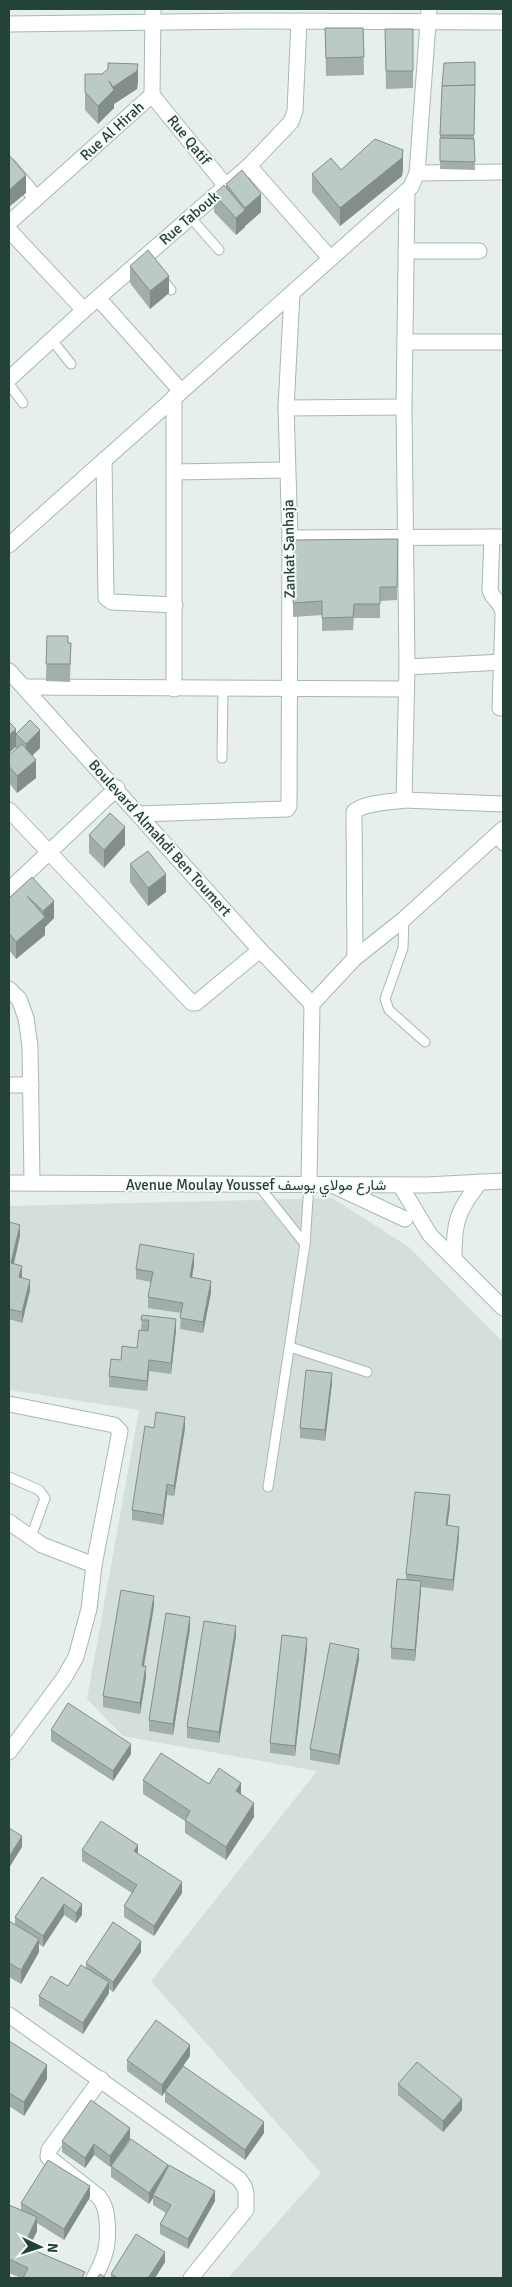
<svg xmlns="http://www.w3.org/2000/svg" width="512" height="2287" font-family="Signika,Vazirmatn,sans-serif">
<style>
.built{fill:#d4dfda}
.lines{fill:none;stroke-linecap:round;stroke-linejoin:round}
.lane-casing{stroke:#a8b8b2;stroke-width:11}
.street-casing{stroke:#a8b8b2;stroke-width:17}
.secondary-casing{stroke:#a4bbb3;stroke-width:17}
.lane{stroke:#fff;stroke-width:9}
.street{stroke:#fff;stroke-width:15}
.secondary{stroke:#fff;stroke-width:15}
.wall{fill:#a1aea9}
.shaded-wall{fill:#838d89}
.building{fill:#bbcac4;stroke:#838d89}
.labels{text-anchor:middle;dominant-baseline:central;stroke-width:4;stroke-linejoin:round;paint-order:stroke}
.street-label{font-size:15px;fill:#24423a;stroke:#f7fbf9}
</style>
<rect width="100%" height="100%" fill="#e6efeb"/>
<polygon class="built" points="332,1198 409,1247 503,1342 503,2278 228,2278 321,2173 151,1981 317,1771 123,1736 87,1699 139,1410 9,1390 9,1206"/>
<g class="lines">
<defs>
<g id="lane">
<polyline points="191,218 219,250"/>
<polyline points="162,279 171,290"/>
<polyline points="52,340 71,364"/>
<polyline points="9,384 23,403"/>
<polyline points="222,758 223,689"/>
<polyline points="495,837 503,846"/>
<polyline points="404,919 403,948 385,999 389,1010 425,1042"/>
<polyline points="258,1185 305,1244"/>
<polyline points="290,1347 367,1372"/>
<polyline points="9,1477 39,1490 45,1498 31,1537"/>
<polyline points="268,1487 305,1244 309,1184"/>
</g>
<g id="street">
<polyline points="152,95 226,186"/>
<polyline points="9,166 36,198"/>
<polyline points="249,166 330,258"/>
<polyline points="417,173 503,172"/>
<polyline points="9,223 152,95 153,9"/>
<polyline points="9,230 84,310"/>
<polyline points="407,251 479,251"/>
<polyline points="98,298 181,391"/>
<polyline points="405,342 503,342"/>
<polyline points="9,379 84,310 249,166 291,122 295,111 299,21"/>
<polyline points="286,408 404,407"/>
<polyline points="104,460 106,598 112,602 175,605"/>
<polyline points="174,472 286,470"/>
<path d="M492,537l-2,53c2,10 13,12 13,24"/>
<polyline points="290,538 503,537"/>
<polyline points="9,545 411,187 417,173 429,9"/>
<polyline points="407,667 503,662"/>
<polyline points="9,671 260,950 312,1004"/>
<polyline points="24,687 406,689"/>
<polyline points="174,689 174,397"/>
<polyline points="500,708 503,617"/>
<polyline points="404,800 503,804"/>
<polyline points="9,810 192,1003 196,1003 260,950"/>
<polyline points="139,814 287,809 289,806 290,538 286,408 292,293"/>
<polyline points="9,890 117,788"/>
<path d="M355,958l-1,-146c8,-9 38,-10 50,-12l3,-133 -3,-260 3,-216"/>
<polyline points="9,989 19,999 26,1018 30,1046 32,1183"/>
<polyline points="9,1085 31,1085"/>
<polyline points="309,1184 312,1004 355,958 404,919 503,829"/>
<polyline points="9,1404 114,1425 120,1431 94,1565 89,1609 76,1657 64,1678 9,1752"/>
<polyline points="9,1522 42,1545 94,1565"/>
<polyline points="9,2015 239,2179 244,2186 246,2193 246,2210 191,2278"/>
<path d="M94,2278c12,-22 15,-33 13,-58 -1,-9 -2,-15 -8,-23l-51,-40 1,-7 52,-71"/>
</g>
<g id="secondary">
<polyline points="9,24 249,21 503,22"/>
<polyline points="9,1183 426,1185 503,1181"/>
<polyline points="400,1185 430,1235 503,1308"/>
<polyline points="334,1186 405,1219"/>
<path d="M454,1258c0,-36 3,-47 26,-76"/>
</g>
</defs>
<use href="#lane" class="lane-casing"/>
<use href="#street" class="street-casing"/>
<use href="#secondary" class="secondary-casing"/>
<use href="#lane" class="lane"/>
<use href="#street" class="street"/>
<use href="#secondary" class="secondary"/>
</g>
<g class="wall">
<polygon points="325,28 363,28 364,75 326,76"/>
<polygon points="385,29 413,29 413,88 386,89"/>
<polygon points="475,62 474,141 475,170 440,169 440,135"/>
<polygon points="85,74 138,81 137,89 114,104 114,108 98,124 85,110"/>
<polygon points="403,168 402,176 340,226 312,192 312,174 341,170"/>
<polygon points="226,184 261,212 245,226 245,225 245,227 236,235 214,212 214,194 226,187"/>
<polygon points="130,266 169,293 150,309 130,283"/>
<polygon points="293,540 398,552 397,600 380,601 380,618 354,618 353,630 322,631 322,615 293,617"/>
<polygon points="47,636 68,643 71,643 70,682 46,681"/>
<polygon points="9,722 16,734 40,748 32,755 36,778 17,793 9,783 9,755 16,749"/>
<polygon points="89,835 125,845 104,868 89,853"/>
<polygon points="130,864 166,892 148,906 130,882"/>
<polygon points="32,877 54,918 45,927 45,935 16,959 9,950 9,898"/>
<polygon points="9,1222 20,1236 14,1264 30,1290 22,1323 9,1319"/>
<polygon points="194,1265 192,1278 211,1292 203,1333 180,1329 181,1313 148,1308 148,1297 151,1282 136,1279 136,1269"/>
<polygon points="142,1315 176,1330 171,1374 149,1371 147,1391 109,1387 109,1376 121,1360 137,1348 148,1331 141,1330"/>
<polygon points="332,1383 325,1441 300,1438 300,1428"/>
<polygon points="154,1428 185,1428 174,1496 167,1495 163,1525 132,1520 132,1510"/>
<polygon points="450,1506 447,1525 459,1537 453,1591 421,1587 415,1661 391,1659 391,1648 406,1580 406,1574"/>
<polygon points="154,1606 144,1666 146,1677 140,1714 103,1707 103,1696"/>
<polygon points="190,1628 173,1735 149,1731 149,1720"/>
<polygon points="236,1636 219,1743 187,1738 187,1727"/>
<polygon points="307,1649 295,1756 270,1753 270,1743"/>
<polygon points="359,1659 339,1765 310,1760 310,1749"/>
<polygon points="51,1730 131,1754 113,1781 51,1741"/>
<polygon points="143,1780 209,1784 241,1795 254,1817 226,1860 185,1833 185,1821 143,1794"/>
<polygon points="82,1850 138,1854 182,1893 154,1936 124,1917 124,1906 132,1893 82,1861"/>
<polygon points="42,1877 82,1915 76,1923 64,1915 43,1947 39,1944 39,1952 21,1984 9,1977 9,1921 15,1925 15,1917"/>
<polygon points="141,1952 113,1992 109,1989 109,1993 83,2034 39,2006 39,1996 68,1986 86,1968 86,1963"/>
<polygon points="9,2041 47,2079 24,2116 9,2106"/>
<polygon points="190,2056 183,2066 264,2133 245,2160 165,2102 165,2091 171,2083 162,2096 127,2071 127,2060"/>
<polygon points="398,2084 462,2110 443,2132 398,2095"/>
<polygon points="130,2139 110,2167 94,2155 85,2168 62,2152 62,2141"/>
<polygon points="111,2166 168,2167 215,2201 188,2249 160,2234 160,2224 166,2213 153,2205 153,2198 149,2204 111,2177"/>
<polygon points="90,2197 64,2240 37,2223 37,2231 29,2248 85,2278 21,2278 9,2273 9,2205 21,2210 21,2203"/>
<polygon points="165,2262 155,2278 111,2278 111,2274"/>
</g>
<g class="shaded-wall">
<polygon points="138,64 138,81 137,89 114,104 114,108 98,124 98,106 113,91 113,87"/>
<polygon points="403,150 403,168 402,176 340,226 340,208"/>
<polygon points="26,175 26,193 9,207 9,190"/>
<polygon points="261,194 261,212 245,226 245,208"/>
<polygon points="245,210 245,227 236,235 236,218"/>
<polygon points="169,276 169,293 150,309 150,291"/>
<polygon points="16,729 16,747 9,753 9,735"/>
<polygon points="40,730 40,748 26,762 26,744"/>
<polygon points="36,760 36,778 17,793 17,776"/>
<polygon points="125,827 125,845 104,868 104,850"/>
<polygon points="166,874 166,892 148,906 148,888"/>
<polygon points="54,901 54,918 45,927 45,935 16,959 16,942 43,919 43,911"/>
<polygon points="20,1225 20,1236 11,1274 11,1263"/>
<polygon points="194,1254 194,1265 190,1288 190,1277"/>
<polygon points="22,1266 22,1276 19,1288 19,1277"/>
<polygon points="30,1280 30,1290 22,1323 22,1312"/>
<polygon points="211,1281 211,1292 203,1333 203,1322"/>
<polygon points="176,1319 176,1330 171,1374 171,1363"/>
<polygon points="149,1360 149,1371 147,1391 147,1381"/>
<polygon points="332,1373 332,1383 325,1441 325,1430"/>
<polygon points="185,1417 185,1428 174,1496 174,1486"/>
<polygon points="167,1484 167,1495 163,1525 163,1515"/>
<polygon points="450,1495 450,1506 446,1536 446,1525"/>
<polygon points="459,1527 459,1537 453,1591 453,1580"/>
<polygon points="421,1581 421,1591 415,1661 415,1650"/>
<polygon points="154,1596 154,1606 142,1676 142,1666"/>
<polygon points="190,1617 190,1628 173,1735 173,1724"/>
<polygon points="236,1626 236,1636 219,1743 219,1732"/>
<polygon points="307,1638 307,1649 295,1756 295,1746"/>
<polygon points="359,1649 359,1659 339,1765 339,1755"/>
<polygon points="146,1666 146,1677 140,1714 140,1703"/>
<polygon points="131,1744 131,1754 113,1781 113,1771"/>
<polygon points="241,1783 241,1796 236,1791"/>
<polygon points="254,1803 254,1817 226,1860 226,1847"/>
<polygon points="22,1836 22,1847 9,1868 9,1857"/>
<polygon points="138,1845 138,1855 134,1851"/>
<polygon points="182,1882 182,1893 154,1936 154,1926"/>
<polygon points="64,1904 64,1915 43,1947 43,1936"/>
<polygon points="82,1904 82,1915 76,1923 76,1913"/>
<polygon points="39,1939 39,1952 21,1984 21,1970"/>
<polygon points="141,1941 141,1952 113,1992 113,1982"/>
<polygon points="109,1982 109,1993 83,2034 83,2023"/>
<polygon points="190,2045 190,2056 162,2096 162,2085"/>
<polygon points="47,2065 47,2079 24,2116 24,2102"/>
<polygon points="462,2099 462,2110 443,2132 443,2121"/>
<polygon points="264,2122 264,2133 245,2160 245,2150"/>
<polygon points="130,2128 130,2139 110,2167 110,2156"/>
<polygon points="94,2144 94,2155 85,2168 85,2158"/>
<polygon points="168,2165 168,2176 153,2195 153,2198 149,2204 149,2193"/>
<polygon points="90,2186 90,2197 64,2240 64,2229"/>
<polygon points="215,2191 215,2201 188,2249 188,2239"/>
<polygon points="37,2217 37,2231 24,2259 24,2246"/>
<polygon points="165,2252 165,2262 155,2278 148,2278"/>
</g>
<g class="building">
<polygon points="325,28 363,28 364,57 326,58"/>
<polygon points="385,29 413,29 413,71 386,71"/>
<polygon points="475,62 475,85 442,86 444,63"/>
<polygon points="108,63 138,64 137,71 113,87 109,81 114,90 98,106 85,92 85,74 102,74 108,69"/>
<polygon points="475,85 474,135 440,135 442,86"/>
<polygon points="440,138 474,139 475,162 440,161"/>
<polygon points="375,139 403,150 402,158 340,208 312,174 331,158 341,170"/>
<polygon points="9,155 26,175 9,190"/>
<polygon points="242,170 261,194 245,208 226,184"/>
<polygon points="224,185 245,210 236,218 214,194"/>
<polygon points="148,250 169,276 150,291 130,266"/>
<polygon points="398,539 397,587 380,587 380,604 354,604 353,617 322,618 322,601 293,603 293,540"/>
<polygon points="47,636 68,636 68,643 71,643 70,664 46,664"/>
<polygon points="30,720 40,730 26,744 16,734"/>
<polygon points="9,722 16,729 9,735"/>
<polygon points="22,744 36,760 17,776 9,766 9,755"/>
<polygon points="110,813 125,827 104,850 89,835"/>
<polygon points="148,851 166,874 148,888 130,864"/>
<polygon points="32,877 54,901 43,911 27,896 45,917 16,942 9,933 9,898"/>
<polygon points="9,1222 20,1225 11,1263 22,1266 19,1277 30,1280 22,1312 9,1309"/>
<polygon points="140,1244 194,1254 190,1277 211,1281 203,1322 180,1318 183,1303 148,1297 153,1272 136,1269"/>
<polygon points="142,1315 176,1319 171,1363 149,1360 147,1381 109,1376 111,1359 121,1360 122,1346 137,1348 139,1330 148,1331 149,1320 141,1320"/>
<polygon points="306,1370 332,1373 325,1430 300,1428"/>
<polygon points="156,1412 185,1417 174,1486 167,1484 163,1515 132,1510 145,1426 154,1428"/>
<polygon points="415,1492 450,1495 446,1525 459,1527 453,1580 406,1574"/>
<polygon points="397,1579 421,1581 415,1650 391,1648"/>
<polygon points="121,1590 154,1596 142,1666 146,1666 140,1703 103,1696"/>
<polygon points="166,1613 190,1617 173,1724 149,1720"/>
<polygon points="204,1621 236,1626 219,1732 187,1727"/>
<polygon points="282,1635 307,1638 295,1746 270,1743"/>
<polygon points="330,1643 359,1649 339,1755 310,1749"/>
<polygon points="68,1703 131,1744 113,1771 51,1730"/>
<polygon points="161,1753 209,1784 219,1768 241,1783 236,1791 254,1803 226,1847 185,1820 190,1811 143,1780"/>
<polygon points="101,1821 138,1845 134,1851 182,1882 154,1926 124,1906 137,1885 82,1850"/>
<polygon points="9,1828 22,1836 9,1857"/>
<polygon points="42,1877 82,1904 76,1913 64,1904 43,1936 15,1917"/>
<polygon points="9,1921 39,1939 21,1970 9,1963"/>
<polygon points="113,1922 141,1941 113,1982 86,1963"/>
<polygon points="81,1965 109,1982 83,2023 39,1996 51,1976 68,1986"/>
<polygon points="156,2020 190,2045 162,2085 127,2060"/>
<polygon points="9,2041 47,2065 24,2102 9,2093"/>
<polygon points="417,2062 462,2099 443,2121 398,2084"/>
<polygon points="183,2066 264,2122 245,2150 165,2091"/>
<polygon points="91,2100 130,2128 110,2156 94,2144 85,2158 62,2141"/>
<polygon points="131,2139 168,2165 149,2193 111,2166"/>
<polygon points="48,2160 90,2186 64,2229 21,2203"/>
<polygon points="169,2165 215,2191 188,2239 160,2224 171,2205 153,2195"/>
<polygon points="9,2205 37,2217 24,2246 85,2272 82,2278 23,2278 28,2268 9,2259"/>
<polygon points="136,2234 165,2252 148,2278 118,2278 111,2274"/>
<polygon points="100,2274 106,2278 97,2278"/>
</g>
<g class="labels">
<g class="street-label">
<text transform="translate(112 131) rotate(-42)">Rue Al Hirah</text>
<text transform="translate(189 140) rotate(51)">Rue Qatif</text>
<text transform="translate(189 218) rotate(-41)">Rue Tabouk</text>
<text transform="translate(289 549) rotate(-91)">Zankat Sanhaja</text>
<text transform="translate(160 838) rotate(48)">Boulevard Almahdi Ben Toumert</text>
<text x="256" y="1185">Avenue Moulay Youssef شارع مولاي يوسف</text>
</g>
</g>
<rect width="512" height="2287" fill="none" stroke="#24423a" stroke-width="20"/>
<g transform="translate(40 2247) rotate(94)" stroke="#f7fbf9" stroke-width="4" paint-order="stroke">
<path d="M0-4L9 19L0 12L-9 19Z" fill="#24423a"/>
<text y="-8" font-size="14" font-weight="bold" text-anchor="middle" fill="#24423a">N</text>
</g>
</svg>
